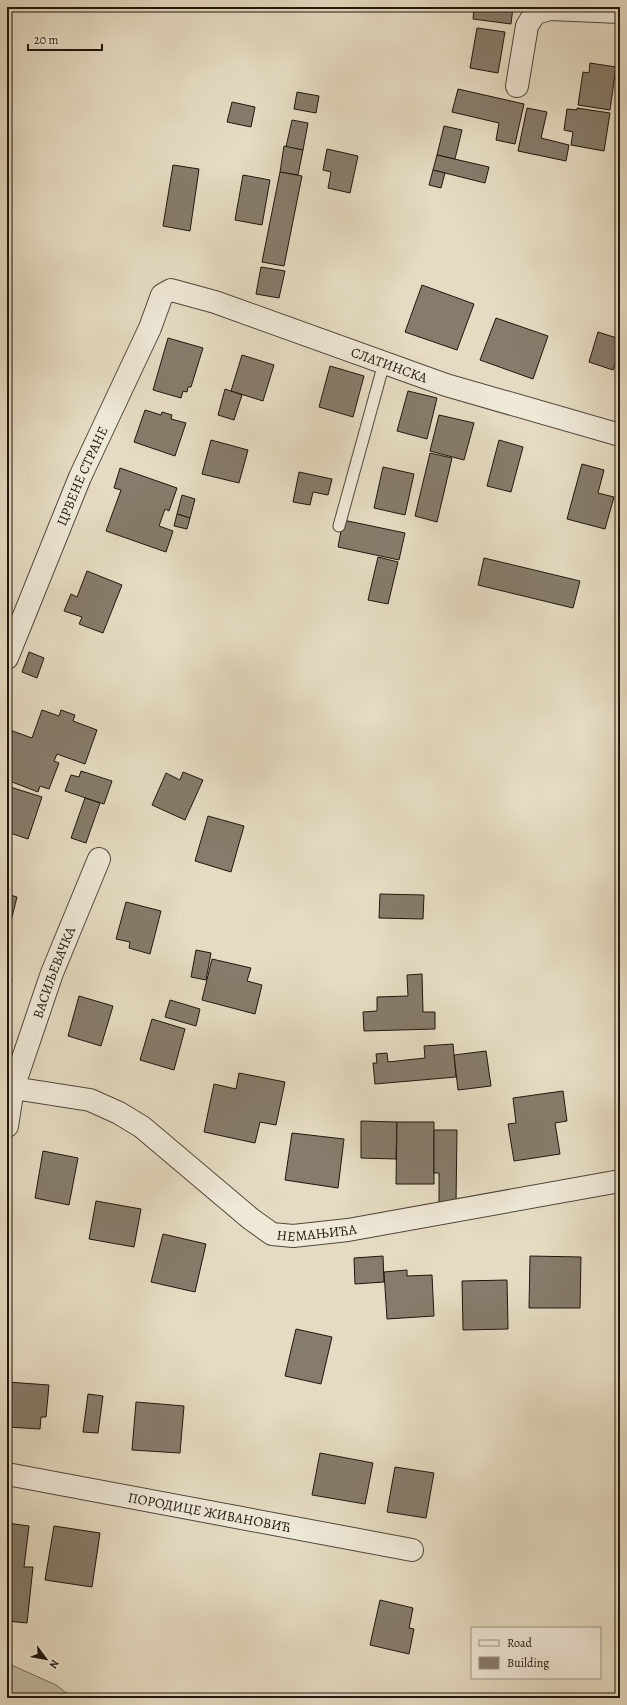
<svg xmlns="http://www.w3.org/2000/svg" width="627" height="1705" font-family="Alegreya,serif">
<style>
.green{fill:#c3baa3;stroke:#716858}
.building{fill:#867c6b;stroke:#1f160d}
.lines{fill:none;stroke-linecap:round;stroke-linejoin:round}
.lane-casing{stroke:#50473a;stroke-width:13}
.street-casing{stroke:#50473a;stroke-width:24}
.lane{stroke:#eee8d7;stroke-width:11}
.street{stroke:#eee8d7;stroke-width:22}
.labels{text-anchor:middle;dominant-baseline:central;stroke-width:3;stroke-linejoin:round;paint-order:stroke}
.street-label{font-size:14px;fill:#1f160d;stroke:#eee8d7}
</style>
<rect width="100%" height="100%" fill="#e5dbc2"/>
<filter id="stains"><feTurbulence type="fractalNoise" baseFrequency=".005" numOctaves="4"/><feColorMatrix values="0 0 0 0 .2 0 0 0 0 .09 0 0 0 0 .02 0 0 0 .5 -.17"/></filter>
<radialGradient id="worn" r=".72"><stop offset=".6" stop-color="#630" stop-opacity="0"/><stop offset="1" stop-color="#630" stop-opacity=".3"/></radialGradient>
<polygon class="green" points="7,1663 56,1685 73,1698 7,1698"/>
<g class="building">
<polygon points="474,7 513,7 511,24 473,19"/>
<polygon points="477,28 505,32 498,73 470,68"/>
<polygon points="590,63 616,67 610,110 578,105 583,72 589,73"/>
<polygon points="458,89 524,104 515,144 496,140 499,123 452,112"/>
<polygon points="297,92 319,96 316,113 294,109"/>
<polygon points="232,102 255,107 251,127 227,122"/>
<polygon points="527,108 547,112 541,138 569,145 566,161 518,151"/>
<polygon points="577,108 610,113 604,151 571,145 573,132 564,130 567,109 577,110"/>
<polygon points="292,120 308,123 303,150 286,147"/>
<polygon points="444,126 462,130 455,159 437,155"/>
<polygon points="284,146 303,150 298,175 280,172"/>
<polygon points="327,149 358,156 350,193 328,188 331,172 323,170"/>
<polygon points="437,155 489,167 485,183 433,170"/>
<polygon points="173,165 199,169 190,231 163,226"/>
<polygon points="433,170 445,173 441,188 429,185"/>
<polygon points="280,172 302,176 284,266 262,262"/>
<polygon points="243,175 270,180 262,225 235,220"/>
<polygon points="261,267 285,271 279,298 256,294"/>
<polygon points="422,285 474,304 457,350 405,332"/>
<polygon points="496,318 548,336 533,379 480,360"/>
<polygon points="598,332 620,339 620,347 613,370 589,362"/>
<polygon points="168,338 203,348 191,387 188,387 187,392 183,391 181,398 153,390"/>
<polygon points="242,355 274,365 263,401 231,391"/>
<polygon points="330,366 364,376 353,417 319,407"/>
<polygon points="225,389 242,395 234,420 218,415"/>
<polygon points="408,391 437,398 427,439 397,431"/>
<polygon points="145,410 161,415 162,412 172,415 171,419 186,423 175,456 134,442"/>
<polygon points="439,415 474,423 464,460 430,451"/>
<polygon points="211,440 248,450 239,483 202,474"/>
<polygon points="499,440 523,447 511,492 487,486"/>
<polygon points="430,453 452,458 437,522 415,516"/>
<polygon points="582,464 604,470 598,493 614,497 605,529 567,519"/>
<polygon points="383,467 414,474 405,515 374,508"/>
<polygon points="120,468 177,488 169,511 165,509 159,526 173,531 166,552 106,531 121,490 114,488"/>
<polygon points="299,472 332,479 328,495 313,492 310,505 293,502"/>
<polygon points="182,495 195,499 190,518 177,514"/>
<polygon points="177,514 190,518 187,529 174,526"/>
<polygon points="343,520 405,533 399,560 338,547"/>
<polygon points="378,557 398,562 388,604 368,600"/>
<polygon points="484,558 580,581 573,608 478,585"/>
<polygon points="87,571 122,585 103,633 79,624 82,617 64,611 71,594 77,597"/>
<polygon points="29,652 44,658 37,678 22,672"/>
<polygon points="42,710 59,716 61,710 75,715 73,721 97,730 85,764 57,754 54,761 59,763 49,789 40,786 38,792 7,780 7,729 32,738"/>
<polygon points="81,771 112,781 104,804 65,791 71,775 79,777"/>
<polygon points="183,772 203,780 185,820 152,805 166,773 180,780"/>
<polygon points="7,786 42,797 28,839 7,832"/>
<polygon points="85,798 100,803 86,843 71,838"/>
<polygon points="208,816 244,826 231,872 195,861"/>
<polygon points="7,894 17,897 7,937"/>
<polygon points="380,894 424,895 423,919 379,918"/>
<polygon points="126,902 161,911 150,954 129,948 130,942 116,939"/>
<polygon points="196,950 211,953 206,980 191,977"/>
<polygon points="212,959 251,968 247,981 262,985 255,1014 202,1000"/>
<polygon points="422,974 423,1012 435,1012 435,1029 364,1031 363,1012 377,1011 377,997 408,996 407,975"/>
<polygon points="7,978 12,979 7,1001"/>
<polygon points="79,996 113,1006 101,1046 68,1036"/>
<polygon points="170,1000 200,1009 196,1026 165,1017"/>
<polygon points="152,1019 185,1029 174,1070 140,1060"/>
<polygon points="453,1044 456,1077 375,1084 373,1063 377,1063 376,1054 387,1053 388,1062 425,1058 424,1046"/>
<polygon points="486,1051 491,1086 458,1090 454,1055"/>
<polygon points="239,1073 285,1082 276,1125 260,1122 255,1143 204,1132 214,1084 236,1089"/>
<polygon points="563,1091 567,1121 555,1123 560,1154 514,1161 508,1124 516,1123 513,1098"/>
<polygon points="361,1121 397,1122 396,1159 361,1158"/>
<polygon points="397,1122 434,1122 434,1184 396,1184"/>
<polygon points="434,1130 457,1130 456,1203 439,1203 439,1173 434,1173"/>
<polygon points="292,1133 344,1139 338,1188 285,1180"/>
<polygon points="43,1151 78,1158 69,1205 35,1198"/>
<polygon points="96,1201 141,1209 134,1247 89,1239"/>
<polygon points="163,1234 206,1244 195,1292 151,1282"/>
<polygon points="383,1256 384,1282 355,1284 354,1258"/>
<polygon points="530,1256 581,1257 580,1308 529,1308"/>
<polygon points="407,1270 407,1276 432,1275 434,1316 387,1319 384,1272"/>
<polygon points="507,1280 508,1329 463,1330 462,1281"/>
<polygon points="296,1329 332,1337 321,1384 285,1376"/>
<polygon points="7,1382 49,1385 46,1417 41,1417 40,1429 7,1427"/>
<polygon points="88,1394 103,1396 98,1433 83,1432"/>
<polygon points="136,1402 184,1406 180,1453 132,1450"/>
<polygon points="320,1453 373,1463 365,1504 312,1495"/>
<polygon points="395,1467 434,1473 426,1518 387,1512"/>
<polygon points="7,1523 29,1526 24,1567 33,1567 27,1623 7,1621"/>
<polygon points="54,1526 100,1533 92,1587 45,1580"/>
<polygon points="380,1600 413,1608 409,1628 414,1629 409,1654 370,1645"/>
</g>
<g class="lines">
<defs>
<polyline id="lane" points="339,526 384,363"/>
<g id="street">
<polyline points="517,86 527,26 535,13 550,9 620,12"/>
<path id="s1" d="M7,658l73,-181 70,-149 12,-33 9,-5 44,12 231,83 174,50"/>
<path id="s2" d="M7,1087l83,13 29,13 23,14 109,92 21,15 21,2 55,-6 272,-49"/>
<path id="s3" d="M7,1126l6,-38 39,-115 47,-114"/>
<path id="s4" d="M7,1474l405,76"/>
</g>
</defs>
<use href="#lane" class="lane-casing"/>
<use href="#street" class="street-casing"/>
<use href="#lane" class="lane"/>
<use href="#street" class="street"/>
</g>
<g class="labels">
<g class="street-label">
<text stroke="none"><textPath href="#s1" startOffset="636">СЛАТИНСКА</textPath></text>
<text stroke="none"><textPath href="#s1" startOffset="197">ЦРВЕНЕ СТРАНЕ</textPath></text>
<text stroke="none"><textPath href="#s3" startOffset="161">ВАСИЉЕВАЧКА</textPath></text>
<text stroke="none"><textPath href="#s2" startOffset="356">НЕМАЊИЋА</textPath></text>
<text stroke="none"><textPath href="#s4" startOffset="206">ПОРОДИЦЕ ЖИВАНОВИЋ</textPath></text>
</g>
</g>
<rect width="627" height="1705" fill="none" stroke="#e5dbc2" stroke-width="24"/>
<rect x="8" y="8" width="611" height="1689" fill="none" stroke="#1f160d" stroke-width="2"/>
<rect x="12" y="12" width="603" height="1681" fill="none" stroke="#1f160d"/>
<rect x="471" y="1627" width="130" height="52" fill="#eee8d7" stroke="#9b9486"/>
<rect x="479" y="1640" width="20" height="6" fill="#eee8d7" stroke="#9b9486"/>
<text x="507" y="1647" font-size="12" fill="#1f160d">Road</text>
<rect x="479" y="1657" width="20" height="12" fill="#867c6b" stroke="#9b9486"/>
<text x="507" y="1667" font-size="12" fill="#1f160d">Building</text>
<g transform="translate(46 1659) rotate(122)" stroke="#eee8d7" stroke-width="3" paint-order="stroke">
<path d="M0-3L7 15L0 10L-7 15Z" fill="#1f160d"/>
<text y="-6" font-size="11" font-weight="bold" text-anchor="middle" fill="#1f160d">N</text>
</g>
<path d="M28 44v6h74v-6" fill="none" stroke="#1f160d" stroke-width="2"/>
<text x="34" y="44" font-size="12" fill="#1f160d" stroke="#eee8d7" stroke-width="3" paint-order="stroke">20 m</text>
<rect width="100%" height="100%" filter="url(#stains)"/>
<rect width="100%" height="100%" fill="url(#worn)"/>
</svg>
